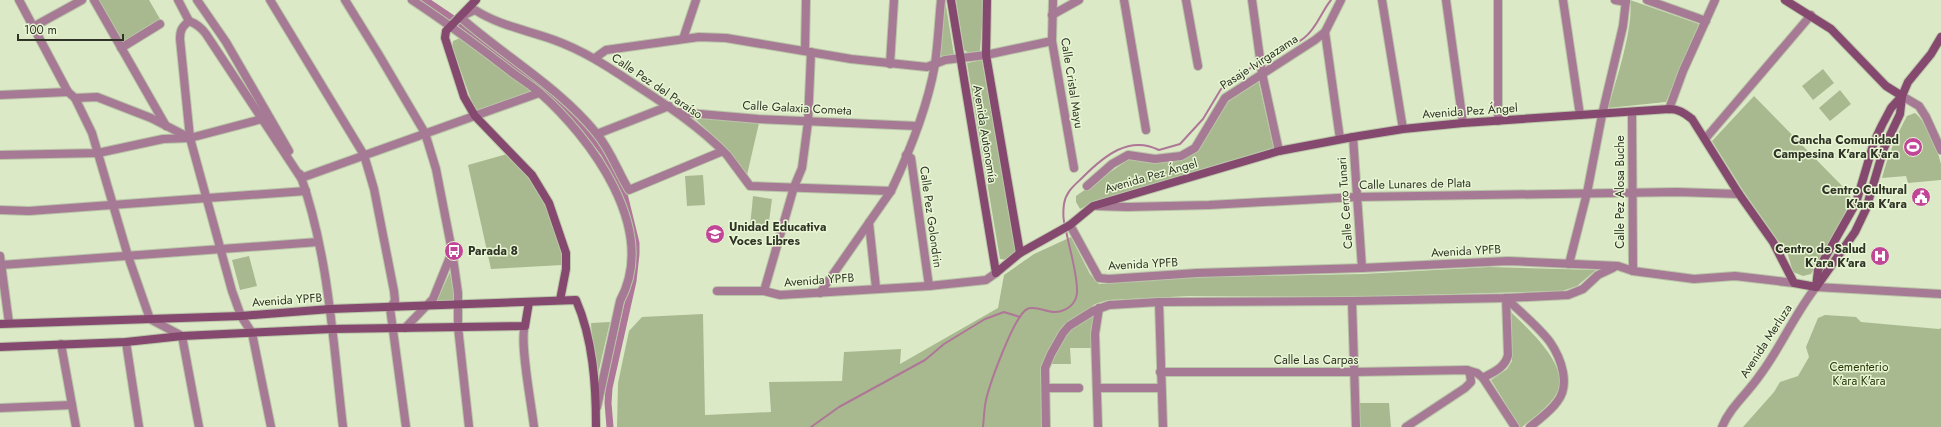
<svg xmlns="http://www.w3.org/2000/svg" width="1941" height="427" font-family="Jost,sans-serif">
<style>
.green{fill:#a9b98f}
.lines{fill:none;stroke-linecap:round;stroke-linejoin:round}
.stream{stroke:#ae7697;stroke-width:2}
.canal{stroke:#ae7697;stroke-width:7}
.street-casing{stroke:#b9c5a7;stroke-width:10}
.secondary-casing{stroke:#b9c5a7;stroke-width:10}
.street{stroke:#a67a94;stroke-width:8}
.secondary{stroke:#85486e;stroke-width:8}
.labels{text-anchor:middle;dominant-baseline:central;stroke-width:3;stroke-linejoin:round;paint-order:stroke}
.street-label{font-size:12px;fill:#2f3427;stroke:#e9f6d4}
.poi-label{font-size:12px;font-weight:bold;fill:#2f3427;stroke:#e9f6d4;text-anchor:end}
.park-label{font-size:12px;fill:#2a370b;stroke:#e9f6d4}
</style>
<rect width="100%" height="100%" fill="#dce9c7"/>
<g class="green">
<polygon points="97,0 149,0 160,19 122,44"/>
<polygon points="945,0 954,55 938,57"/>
<polygon points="956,0 984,0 980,51 969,53 964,50"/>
<path d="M1630,0l69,24 -33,78 -58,6c8,-28 26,-81 22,-108z"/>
<polygon points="460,38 530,89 531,93 479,111 475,111 452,46 453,41"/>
<polygon points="982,60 1016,255 1008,260 1000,259 967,63"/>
<polygon points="1823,69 1834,83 1813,100 1802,86"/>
<polygon points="1258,79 1274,149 1094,202 1080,209 1076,202 1076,196 1129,159 1165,162 1182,159 1227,101"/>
<polygon points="1840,90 1851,104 1830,121 1819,108"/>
<polygon points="1754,96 1848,192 1851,199 1836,233 1811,274 1803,276 1793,272 1788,255 1744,192 1712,141"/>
<path d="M1915,113c11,8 23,37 26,51 0,5 0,11 0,16l-33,3 -2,-7 -24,2c6,-23 14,-42 25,-62z"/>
<path d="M692,116l67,7 -12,52c-17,-25 -33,-38 -55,-59z"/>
<polygon points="507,154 531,180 542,195 562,252 562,265 491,269 468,165"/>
<polygon points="703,175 705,205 687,206 685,176"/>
<polygon points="753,196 772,199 768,229 750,227"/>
<polygon points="1071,237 1090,274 1099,284 1196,277 1363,274 1489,267 1596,270 1577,286 1562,291 1347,297 1189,296 1108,300 1095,304 1086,311 1096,316 1092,348 1070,348 1071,364 1043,364 1041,427 617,427 618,383 629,331 642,317 703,314 705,415 771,412 769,382 842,381 844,352 901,349 900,364 998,308 1004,275 1034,254"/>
<polygon points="249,256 257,286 240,290 232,260"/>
<polygon points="450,272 455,302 436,303"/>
<path d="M1511,312c17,17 60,54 46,81 -8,14 -23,24 -35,34h-2l-29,-47 16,-11 5,-8z"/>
<polygon points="1825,315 1856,317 1861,322 1939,329 1941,328 1941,427 1743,427 1774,392 1780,382 1798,376 1809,357 1806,347 1818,318"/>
<polygon points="610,322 595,387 591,323"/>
<polygon points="1359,403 1389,403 1391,427 1360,427"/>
</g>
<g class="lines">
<g class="stream">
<path d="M1263,60c13,-7 30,-13 41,-22 13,-10 17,-26 27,-38"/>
<path d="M1065,226c-2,-7 -2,-15 -1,-22 2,-13 11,-19 19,-27 21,-21 46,-42 76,-27l21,-6 23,-25 18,-30 38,-27"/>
<polyline points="811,427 839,407 925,360 944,344 985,319 1004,312 1020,317"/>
<path d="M983,427c1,-9 1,-18 3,-27 4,-17 28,-84 41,-91 8,-4 19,3 27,3 11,0 22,-7 23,-19 1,-18 -8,-45 -11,-63"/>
</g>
<polyline class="canal" points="425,0 468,29 501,58 535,81 560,104 590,135 604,153 624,194 636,243 636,254 633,281 609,388 608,403 610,427"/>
<defs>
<g id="street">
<polyline points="19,0 68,92 75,98"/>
<polyline points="94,0 166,126"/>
<polyline points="178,0 189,21"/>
<polyline points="197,0 226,42 289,151"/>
<polyline points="270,0 364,155 374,189 394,291 395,301 390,308 406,427"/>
<polyline points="345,0 379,55 425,133 436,169 452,251 458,293 458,327 469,427"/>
<path d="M412,0c32,21 63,44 93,67 11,9 23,16 34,25 52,46 120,137 81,209l-23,106"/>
<polyline points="1053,0 1052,41 1074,168"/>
<polyline points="1124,0 1146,130"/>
<polyline points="1186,0 1198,66"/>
<polyline points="1252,0 1262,73 1279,151"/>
<polyline points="1382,0 1403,129"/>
<polyline points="1446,0 1463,123"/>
<polyline points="1563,0 1580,115"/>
<polyline points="1615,0 1626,2"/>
<polyline points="1647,0 1706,21"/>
<polyline points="1052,15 1079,0"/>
<polyline points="33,27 82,0"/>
<polyline points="1325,32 1340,139"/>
<polyline points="683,39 696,0"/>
<polyline points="121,48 160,24"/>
<polyline points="805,51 806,0"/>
<polyline points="595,58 606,50 699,37 726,38 851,59 927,67 945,60 986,55 1052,41"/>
<polyline points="890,64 894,0"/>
<polyline points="0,95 68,92"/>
<polyline points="1902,96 1919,106 1926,117 1941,150"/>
<polyline points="1669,109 1683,71 1715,0"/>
<polyline points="677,112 758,119 917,126"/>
<polyline points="1632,113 1633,271"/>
<polyline points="1498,121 1498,0"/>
<polyline points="597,134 669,106"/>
<polyline points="1353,137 1362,268"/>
<polyline points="190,138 151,118 97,97 75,98 92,133 128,256 150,319 182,336 199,427"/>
<polyline points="1705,139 1811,15"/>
<path d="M723,151l-94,39c-11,-18 -18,-39 -32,-56 -38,-47 -93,-78 -137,-117l15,-7c25,16 52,20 79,30 28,10 53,26 77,42 34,22 68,44 96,73l23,31 141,5"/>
<polyline points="0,155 98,153 163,139 190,138 262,119"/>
<polyline points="906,155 911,158 929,286"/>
<path d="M300,174c29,81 33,169 43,253"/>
<polyline points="1087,186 1112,164 1128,155 1155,159 1181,156 1195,148 1225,98 1315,40 1325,32 1341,0"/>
<polyline points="1096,206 1127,207 1209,205 1356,197 1677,192 1739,194"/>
<polyline points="0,210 29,211 306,191"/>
<polyline points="869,223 876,288"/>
<polyline points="1070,225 1099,278 1109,279 1197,273 1362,268 1508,261 1618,266 1633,271 1694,279 1735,276 1794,283"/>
<polyline points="0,256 9,323"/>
<polyline points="1569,264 1587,193 1602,115 1623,26 1626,0"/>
<polyline points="1,265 318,242"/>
<polyline points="717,291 764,291 780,295 929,286 986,280 996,273"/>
<polyline points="764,291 794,187 802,168 808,122 811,52"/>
<path d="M820,293l71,-102c18,-38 37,-86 44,-127 3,-21 4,-43 6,-64"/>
<path d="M1506,298c14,14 33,29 44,44 11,16 21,43 7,60 -7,10 -18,17 -27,25"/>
<polyline points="1352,301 1356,427"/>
<polyline points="1159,302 1163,427"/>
<path d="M525,326c-6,15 7,81 9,101"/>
<polyline points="405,328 433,299 452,252"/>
<polyline points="126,342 139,427"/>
<polyline points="61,344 76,427"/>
<polyline points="1467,370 1477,373 1483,378 1515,427"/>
<polyline points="1160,372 1355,372 1467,370 1470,374 1471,382 1465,388 1406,427"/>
<path d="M1483,378c10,-6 22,-10 25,-23l-2,-57"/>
<polyline points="1046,388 1079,388"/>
<polyline points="1097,388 1160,388"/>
<polyline points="0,408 72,405"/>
<path d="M271,427l-19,-94 -11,-17 -9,-25 -42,-153 -10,-99c0,-9 2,-12 9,-18 8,3 12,6 17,13l95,144 238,-85"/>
<polyline points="1046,427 1045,368 1051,354 1063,333 1069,326 1093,311 1109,305 1159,302 1352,301 1506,298 1568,295 1583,289 1598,275 1613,268"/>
<polyline points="1098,427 1095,334 1099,308"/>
<path d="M1722,427c8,-20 26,-34 38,-52 21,-28 34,-60 56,-88l125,7"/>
</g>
<g id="secondary">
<polyline points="476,0 446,31 445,38 464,97 475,116 532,175 549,203 566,253 566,269 560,300"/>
<path d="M951,0l45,273 24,-20 50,-28 23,-19 186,-55 74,-14 50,-8 60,-6 206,-14c10,0 15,4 23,10l47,75 34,48 21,41 22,4"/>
<polyline points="987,0 986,55 1020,253"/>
<polyline points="1785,0 1831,29 1886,86 1902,96"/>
<polyline points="1817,286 1855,232 1866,209 1884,148 1900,114 1902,96"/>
<polyline points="1816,287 1818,270 1856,203 1874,142 1882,125 1891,108 1902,96 1908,82 1931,54 1941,37"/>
<path d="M0,324l241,-8 89,-7 246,-9c17,39 20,85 20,127"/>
<polyline points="0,347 126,342 182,336 331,329 525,326 529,302"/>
</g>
</defs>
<use href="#street" class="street-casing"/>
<use href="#secondary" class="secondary-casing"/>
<use href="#street" class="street"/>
<use href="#secondary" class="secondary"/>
</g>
<defs>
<symbol id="stadium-disc" viewBox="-11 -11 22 22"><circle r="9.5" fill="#c14698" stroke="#e9f6d4"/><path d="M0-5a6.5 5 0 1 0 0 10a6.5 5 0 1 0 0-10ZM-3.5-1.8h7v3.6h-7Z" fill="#fff"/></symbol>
<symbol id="civic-disc" viewBox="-11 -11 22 22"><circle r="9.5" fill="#c14698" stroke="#e9f6d4"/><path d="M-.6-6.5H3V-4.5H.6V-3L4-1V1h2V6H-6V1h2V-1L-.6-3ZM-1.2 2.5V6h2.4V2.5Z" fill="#fff"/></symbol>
<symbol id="school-disc" viewBox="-11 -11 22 22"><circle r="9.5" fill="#c14698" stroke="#e9f6d4"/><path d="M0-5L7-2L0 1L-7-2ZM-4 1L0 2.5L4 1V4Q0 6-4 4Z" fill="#fff"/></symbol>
<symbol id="bus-disc" viewBox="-11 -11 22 22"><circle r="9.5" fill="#c14698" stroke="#e9f6d4"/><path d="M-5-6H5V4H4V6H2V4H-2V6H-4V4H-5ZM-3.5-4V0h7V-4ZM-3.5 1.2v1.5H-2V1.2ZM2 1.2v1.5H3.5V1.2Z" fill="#fff"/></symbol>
<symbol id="hospital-disc" viewBox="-11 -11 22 22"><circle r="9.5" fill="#c14698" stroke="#e9f6d4"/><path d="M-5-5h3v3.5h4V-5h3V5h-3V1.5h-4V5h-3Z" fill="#fff"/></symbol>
</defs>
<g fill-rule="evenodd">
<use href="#stadium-disc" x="1902" y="136" width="22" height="22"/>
<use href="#civic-disc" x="1910" y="186" width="22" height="22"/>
<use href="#school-disc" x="704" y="223" width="22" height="22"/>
<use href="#bus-disc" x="443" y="240" width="22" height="22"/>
<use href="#hospital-disc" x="1869" y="245" width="22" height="22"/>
</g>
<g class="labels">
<g class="street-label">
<text transform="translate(1259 62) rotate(-33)">Pasaje Ivirgazama</text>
<text transform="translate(1072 83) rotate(81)">Calle Cristal Mayu</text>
<text transform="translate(657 86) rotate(34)">Calle Pez del Paraíso</text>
<text transform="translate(797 108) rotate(3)">Calle Galaxia Cometa</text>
<text transform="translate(1470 111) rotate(-4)">Avenida Pez Ángel</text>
<text transform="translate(985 134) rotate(81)">Avenida Autonomía</text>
<text transform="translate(1151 176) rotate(-16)">Avenida Pez Ángel</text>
<text transform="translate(1415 184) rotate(-1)">Calle Lunares de Plata</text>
<text transform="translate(1620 192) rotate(-90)">Calle Pez Alosa Buche</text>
<text transform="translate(1345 203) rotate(-94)">Calle Cerro Tunari</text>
<text transform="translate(931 217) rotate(82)">Calle Pez Golondrin</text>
<text transform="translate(1466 251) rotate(-3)">Avenida YPFB</text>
<text transform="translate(1143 264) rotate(-3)">Avenida YPFB</text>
<text transform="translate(819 280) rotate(-4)">Avenida YPFB</text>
<text transform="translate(287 300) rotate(-4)">Avenida YPFB</text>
<text transform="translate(1766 341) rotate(-57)">Avenida Merluza</text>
<text x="1316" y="360">Calle Las Carpas</text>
</g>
<g class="poi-label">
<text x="1899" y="140">Cancha Comunidad<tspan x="1899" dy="14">Campesina K'ara K'ara</tspan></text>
<text x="1907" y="190">Centro Cultural<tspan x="1907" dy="14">K'ara K'ara</tspan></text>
<text x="729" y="227" text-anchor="start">Unidad Educativa<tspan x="729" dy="14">Voces Libres</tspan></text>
<text x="1866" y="249">Centro de Salud<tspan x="1866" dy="14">K'ara K'ara</tspan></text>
<text x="468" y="251" text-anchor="start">Parada 8</text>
</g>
<g class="park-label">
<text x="1859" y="367">Cementerio<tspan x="1859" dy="14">K'ara K'ara</tspan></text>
</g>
</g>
<path d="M18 34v6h105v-6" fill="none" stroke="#2f3427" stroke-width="2"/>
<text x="24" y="34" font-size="12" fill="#2f3427" stroke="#e9f6d4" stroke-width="3" paint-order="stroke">100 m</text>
</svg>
